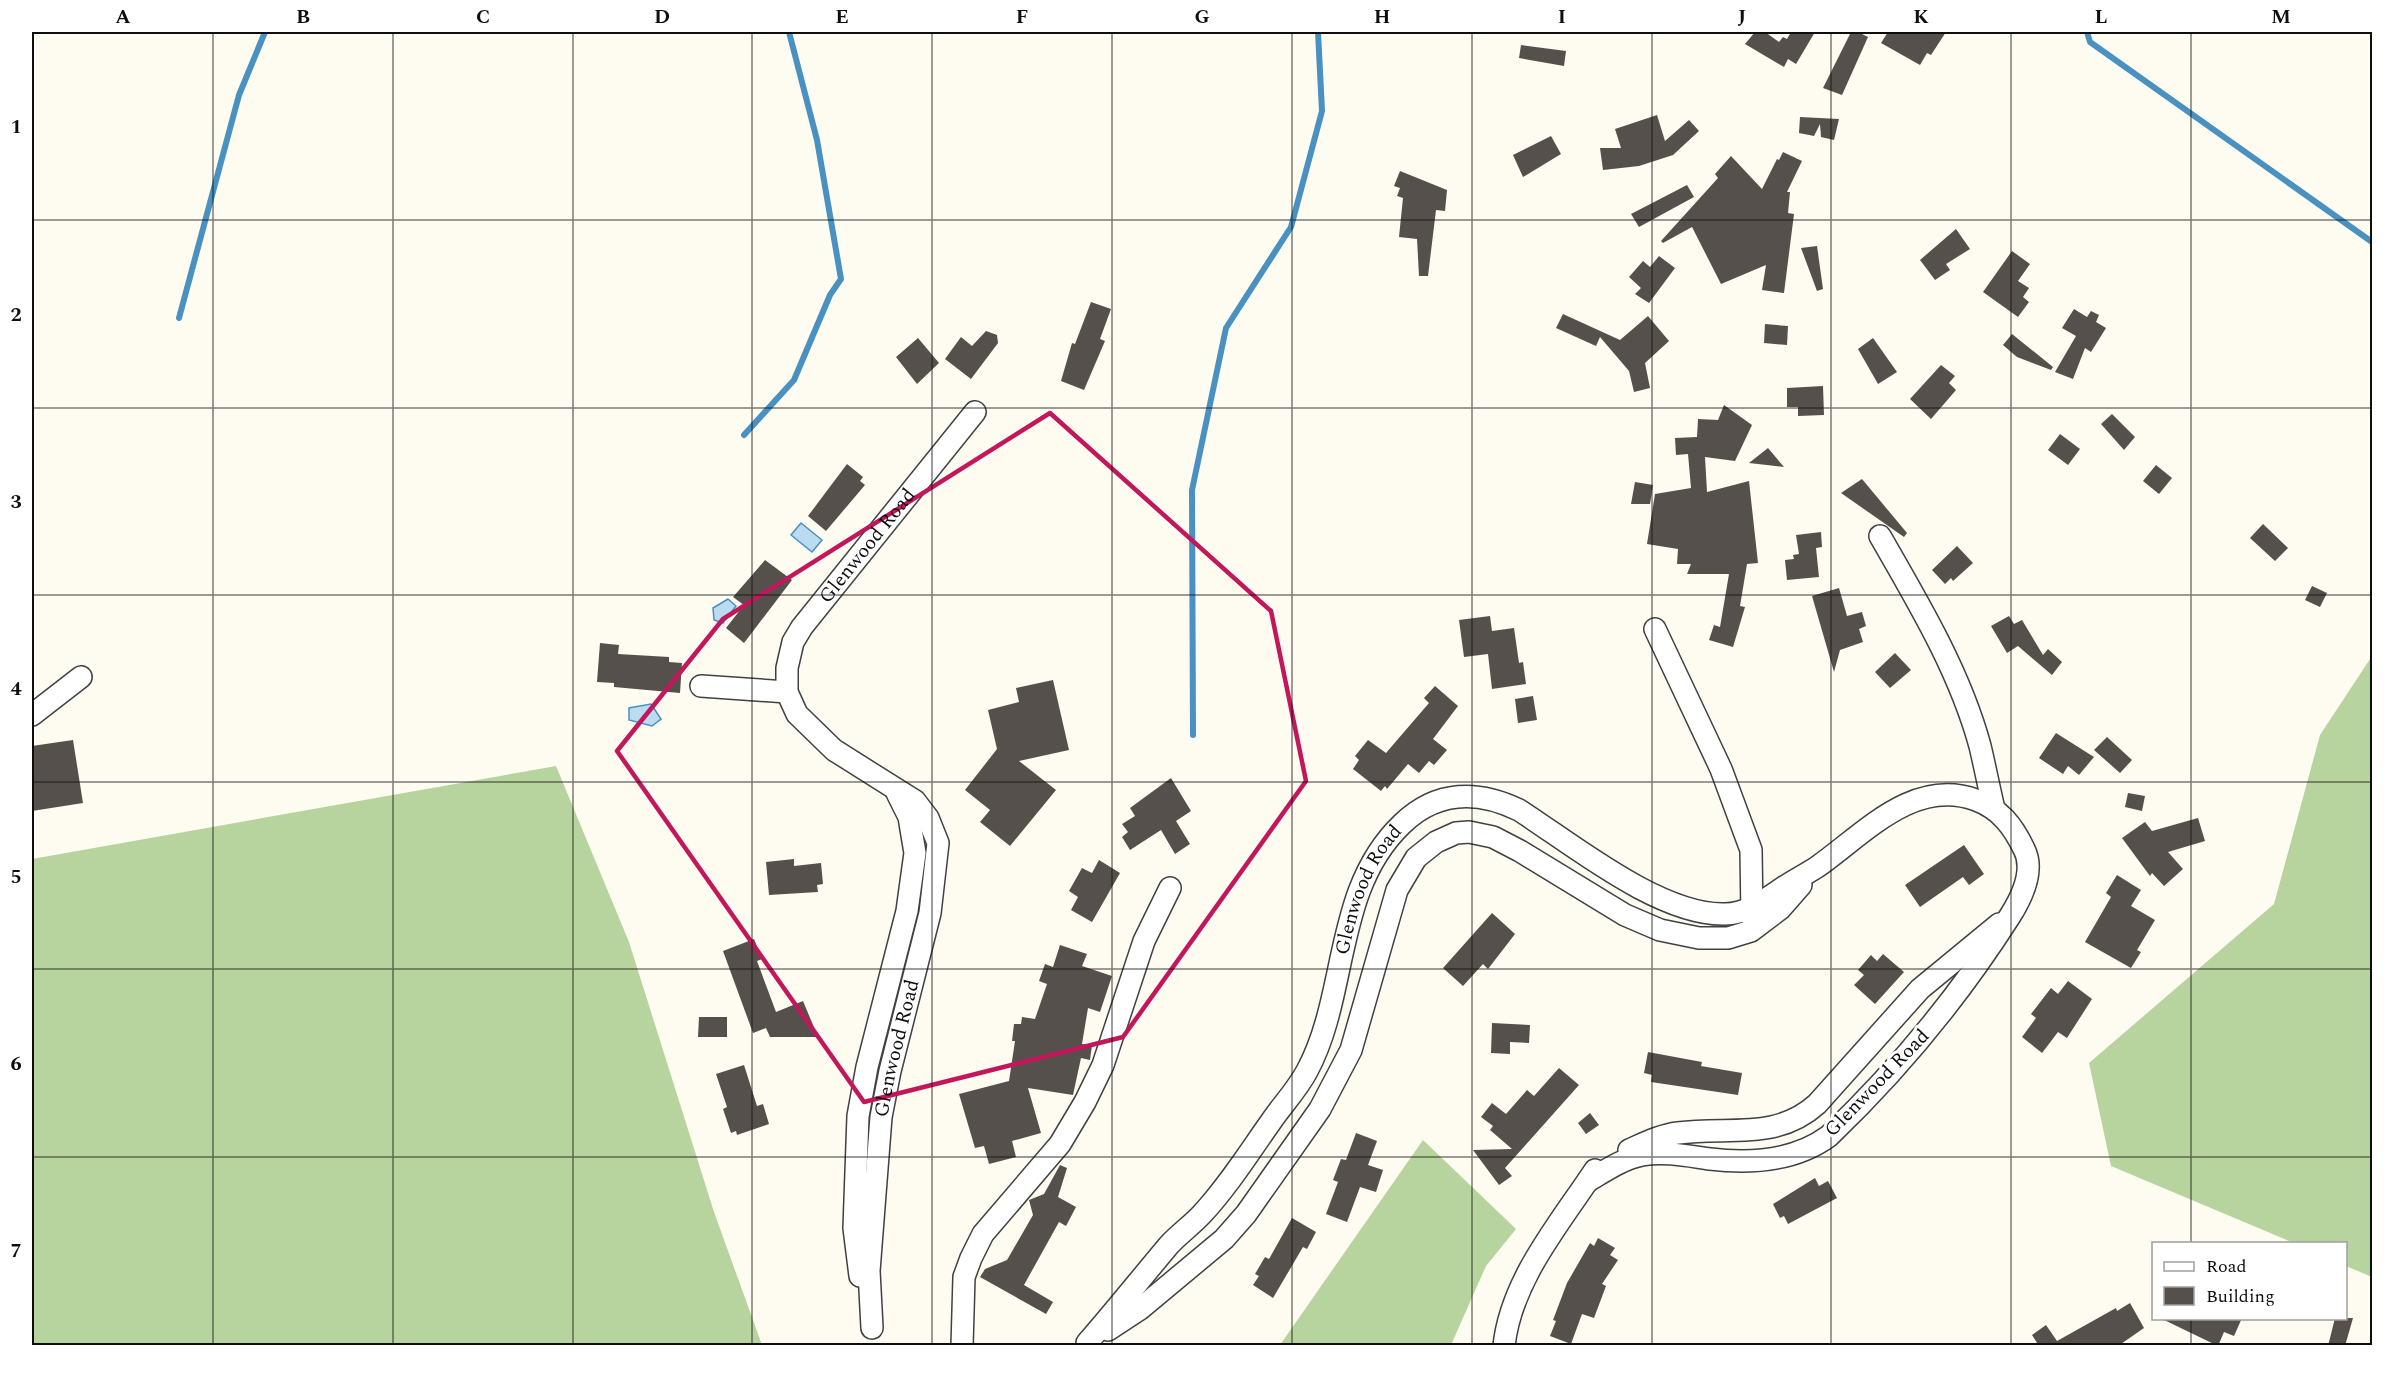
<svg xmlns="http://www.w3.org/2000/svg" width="2404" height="1377" font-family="Spectral,serif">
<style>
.forest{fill:#b7d49e}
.water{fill:#bbdcf0;stroke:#4991c0;stroke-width:1.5}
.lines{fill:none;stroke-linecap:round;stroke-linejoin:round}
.stream{stroke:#4991c0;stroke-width:6}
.building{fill:#56504c}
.minor-casing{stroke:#414141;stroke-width:24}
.minor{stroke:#fff;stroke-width:21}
.marked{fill:none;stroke:#c2185b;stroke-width:4.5;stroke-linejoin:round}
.grid{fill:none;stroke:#0e0e0e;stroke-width:1.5;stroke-opacity:0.55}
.labels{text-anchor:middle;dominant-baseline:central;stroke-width:6;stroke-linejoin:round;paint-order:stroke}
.street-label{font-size:20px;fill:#0e0e0e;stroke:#fff}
.neatline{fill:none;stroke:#0e0e0e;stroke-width:2}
.grid-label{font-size:20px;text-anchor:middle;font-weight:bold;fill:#0e0e0e}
</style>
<rect width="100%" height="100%" fill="#fefbf1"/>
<g class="forest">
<polygon points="2372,656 2372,1277 2346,1266 2346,1244 2294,1243 2111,1166 2089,1063 2274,904 2320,735"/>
<polygon points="556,766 629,942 714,1212 762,1345 32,1345 32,859"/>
<polygon points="1423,1140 1516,1229 1486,1266 1451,1345 1280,1345"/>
</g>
<g class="water">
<polygon points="801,523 822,540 812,552 791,535"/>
<polygon points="728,599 736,606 723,623 714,620 713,608"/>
<polygon points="651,704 661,719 652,726 629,720 629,708"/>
</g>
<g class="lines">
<g class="stream">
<polyline points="2087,32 2090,42 2372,242"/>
<polyline points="179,318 239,95 265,32"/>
<polyline points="744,435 794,380 830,295 841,279 817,140 789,32"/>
<polyline points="1193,735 1192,490 1226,328 1291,227 1322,111 1318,32"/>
</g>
</g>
<g class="building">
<polygon points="1755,32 1765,32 1779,42 1783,37 1787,39 1791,32 1815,32 1796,64 1788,59 1784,67 1745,44"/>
<polygon points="1851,32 1858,32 1868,37 1842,95 1823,88"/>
<polygon points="1888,32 1946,32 1931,55 1927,53 1920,65 1881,43"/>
<polygon points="1521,45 1566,51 1564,66 1519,58"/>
<polygon points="1657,115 1665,141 1689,120 1699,131 1673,155 1639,166 1603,170 1600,148 1621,148 1615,129"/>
<polygon points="1800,117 1839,119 1834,140 1821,137 1820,124 1814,136 1799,133"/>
<polygon points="1551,136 1561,154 1523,177 1513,155"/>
<polygon points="1783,152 1802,161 1787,192 1790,192 1788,213 1794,214 1784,293 1762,290 1766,265 1721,284 1692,227 1663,243 1661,241 1718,178 1715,174 1731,156 1762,189 1777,159 1779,160"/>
<polygon points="1400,171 1447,190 1445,211 1436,210 1428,276 1419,276 1417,239 1399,237 1403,198 1397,196 1400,188 1394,186"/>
<polygon points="1687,185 1694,197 1639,227 1631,214"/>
<polygon points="1956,229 1970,249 1946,264 1950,270 1935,280 1920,260"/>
<polygon points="1817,246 1823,289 1817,291 1801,248"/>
<polygon points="2012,251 2030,264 2018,281 2029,288 2023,297 2029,302 2018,317 1983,292"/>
<polygon points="1659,256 1675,268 1649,303 1635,294 1641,288 1629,277 1643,261 1650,267"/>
<polygon points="1091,302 1111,309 1100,339 1105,341 1084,390 1061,381 1072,343 1075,344"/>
<polygon points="2074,309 2087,317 2091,311 2099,315 2096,322 2106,328 2091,352 2085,348 2073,379 2055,372 2076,336 2062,328"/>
<polygon points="1563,314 1620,340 1648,316 1669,341 1645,363 1650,388 1634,392 1629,371 1600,337 1596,346 1556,328"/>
<polygon points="1765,324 1788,326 1787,345 1764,343"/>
<polygon points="986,331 997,335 998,343 971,379 945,359 961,337 972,346"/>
<polygon points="2012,334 2053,367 2051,370 2017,357 2003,345"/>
<polygon points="918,338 939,363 917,384 896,357"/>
<polygon points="1873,338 1897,372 1878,384 1858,349"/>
<polygon points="1941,365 1955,376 1949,383 1956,390 1931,419 1910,399"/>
<polygon points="1823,386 1824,415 1798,416 1798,407 1787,407 1787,388"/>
<polygon points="1724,405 1752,425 1735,461 1705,457 1707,492 1749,481 1758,563 1747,564 1740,606 1745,607 1733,647 1709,640 1714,625 1720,627 1729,574 1687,574 1691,564 1677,564 1678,549 1647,544 1655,494 1691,488 1688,454 1676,455 1675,438 1697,437 1698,419 1718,420"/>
<polygon points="2112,414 2135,437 2124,450 2101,424"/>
<polygon points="2060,434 2080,449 2068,465 2048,450"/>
<polygon points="1768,448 1784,467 1749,463"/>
<polygon points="847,464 863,477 860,481 865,485 826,531 808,516"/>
<polygon points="2156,465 2172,478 2159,494 2143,481"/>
<polygon points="1862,479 1907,533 1904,537 1841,493"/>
<polygon points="1635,482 1653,485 1650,504 1631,504"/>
<polygon points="2263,524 2288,548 2275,561 2250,538"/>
<polygon points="1821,532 1822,547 1816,548 1819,577 1787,580 1785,560 1794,559 1793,555 1799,554 1796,535"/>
<polygon points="1957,546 1973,563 1953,581 1951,578 1945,584 1932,570"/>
<polygon points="765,560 792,580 744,643 726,628 744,605 733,597"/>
<polygon points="2312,586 2327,593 2320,607 2305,600"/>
<polygon points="1839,588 1847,616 1862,612 1866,626 1859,629 1863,642 1840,650 1834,672 1812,596"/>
<polygon points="1490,616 1492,631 1514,628 1519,663 1523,662 1526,684 1492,689 1488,654 1464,657 1459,620"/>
<polygon points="2009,616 2014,624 2022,620 2043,655 2048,649 2062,662 2052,675 2018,646 2007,653 1991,626"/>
<polygon points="600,643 619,645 618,654 669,657 669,662 682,663 680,693 614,687 614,683 597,682"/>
<polygon points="1895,653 1911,670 1890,688 1875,672"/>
<polygon points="1053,680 1069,750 1019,761 1056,790 1010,846 980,822 990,810 965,790 997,749 988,710 1019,702 1016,688"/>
<polygon points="1435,686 1458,706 1433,739 1447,750 1434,765 1429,761 1419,773 1408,764 1387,789 1385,786 1381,791 1353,769 1359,760 1355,756 1368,740 1386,753 1429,703 1424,698"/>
<polygon points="1533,696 1537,720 1518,723 1515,699"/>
<polygon points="2056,733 2094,757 2079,775 2068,766 2063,774 2039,758"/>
<polygon points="2107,737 2132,760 2120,773 2094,750"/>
<polygon points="73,740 83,803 32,811 32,746"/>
<polygon points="1171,778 1191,811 1176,821 1190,844 1175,854 1161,830 1130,850 1122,837 1128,832 1122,824 1135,816 1130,808"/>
<polygon points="2128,793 2145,796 2142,811 2125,807"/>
<polygon points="2198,818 2205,841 2168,852 2183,869 2164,886 2152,873 2150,876 2122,838 2145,822 2152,831"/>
<polygon points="1964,845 1984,874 1969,885 1963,877 1920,907 1905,885"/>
<polygon points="794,859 794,866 821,863 823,884 817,885 818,892 769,895 766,862"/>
<polygon points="1099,860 1120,873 1092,922 1071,910 1078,897 1069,891 1082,868 1092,873"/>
<polygon points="2117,875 2141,890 2131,906 2155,920 2137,950 2141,952 2131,968 2085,942 2111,897 2106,893"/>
<polygon points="1492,913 1515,934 1488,969 1483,964 1463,986 1443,968"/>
<polygon points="754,939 762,959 757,961 776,1012 803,1001 818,1037 770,1037 766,1028 753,1033 723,951"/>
<polygon points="1060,945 1087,954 1082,966 1112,976 1100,1012 1088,1008 1082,1044 1092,1045 1090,1060 1081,1058 1073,1095 1028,1088 1041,1133 1012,1141 1016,1157 989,1164 984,1146 975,1148 959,1094 1009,1081 1015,1041 1012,1041 1014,1024 1021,1024 1022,1017 1035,1019 1047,984 1039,981 1045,964 1053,967"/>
<polygon points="1883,954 1904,972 1875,1004 1854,985 1864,975 1858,970 1871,955 1877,961"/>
<polygon points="2068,981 2092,999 2067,1038 2058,1032 2042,1053 2022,1037 2036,1018 2031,1014 2051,988 2058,994"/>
<polygon points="699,1017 727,1017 727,1037 698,1037"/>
<polygon points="1492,1023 1530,1025 1529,1043 1510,1042 1510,1054 1491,1053"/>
<polygon points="1648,1052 1702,1062 1701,1066 1742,1073 1738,1095 1651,1082 1652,1075 1644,1073"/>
<polygon points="744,1065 757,1106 763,1104 769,1124 737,1135 736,1131 731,1133 723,1109 727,1107 716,1074"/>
<polygon points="1559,1068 1579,1085 1505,1168 1512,1176 1499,1185 1473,1150 1512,1149 1490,1130 1493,1126 1481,1117 1492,1103 1506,1114 1527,1090 1534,1096"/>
<polygon points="1590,1113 1599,1125 1586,1134 1578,1123"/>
<polygon points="1356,1133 1377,1141 1368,1165 1383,1170 1376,1192 1360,1187 1347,1222 1326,1214 1338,1182 1333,1180 1341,1159 1346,1160"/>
<polygon points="1060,1165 1067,1168 1058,1197 1076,1207 1066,1226 1059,1222 1024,1285 1053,1302 1046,1314 980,1277 985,1269 1007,1260 1033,1215 1029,1200 1044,1194"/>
<polygon points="1815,1178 1819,1186 1828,1181 1837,1198 1788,1224 1784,1216 1780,1218 1773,1204"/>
<polygon points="1292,1218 1316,1232 1307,1249 1303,1247 1273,1298 1253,1285 1259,1276 1255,1274 1265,1257 1269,1259"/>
<polygon points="1598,1238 1615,1248 1610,1255 1618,1260 1602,1284 1606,1286 1594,1318 1582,1314 1571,1344 1550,1336 1556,1321 1553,1320 1567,1283 1590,1243 1594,1246"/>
<polygon points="2130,1303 2144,1328 2118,1346 2039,1346 2032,1335 2046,1325 2057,1341 2116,1308 2117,1311"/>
<polygon points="2160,1318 2242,1318 2234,1336 2224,1332 2218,1346"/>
<polygon points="2335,1318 2353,1318 2345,1346 2328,1346"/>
</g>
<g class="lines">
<defs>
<g id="minor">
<path d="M1880,536c38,66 80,136 100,210 5,21 9,42 14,63"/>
<polyline points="1655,629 1721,769 1751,850 1752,917"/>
<polyline points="701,686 787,692"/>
<polyline points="32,715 81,677"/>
<path d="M1629,1150c16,-7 32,-15 49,-17 50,-7 98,8 139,-29l103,-115 79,-65"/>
<polyline points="860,1276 854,1228 858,1116 867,1067 907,911 915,853 909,817 897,793"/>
<path id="s1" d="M872,1328l-3,-57 12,-154 9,-46 40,-158 8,-70 -10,-25 -13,-17 -81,-51 -37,-36 -10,-22v-24l6,-26 9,-15 173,-215"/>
<polyline points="1108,1330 1140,1309 1224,1239 1246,1214 1320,1109 1351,1050 1397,890 1416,858 1436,842 1456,833 1469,832 1493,837 1520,851 1625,915 1660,930 1699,938 1728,938 1751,931 1780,909 1801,885"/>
<path id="s2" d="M1087,1343c28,-32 55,-66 82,-98 10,-11 23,-20 33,-31 26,-28 46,-60 68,-91 12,-18 27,-33 37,-52 42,-78 26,-181 95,-247 35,-34 76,-34 117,-14 53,34 141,106 206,104 23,0 41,-15 59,-27 11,-7 22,-13 33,-20 46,-32 96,-90 159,-67 24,9 37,26 48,49 11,21 -2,48 -14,67 -51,80 -112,154 -181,220 -34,25 -77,28 -119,23 -22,-3 -45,-8 -68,-4 -20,4 -37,16 -54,26"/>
<polyline points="962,1346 964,1277 971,1258 983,1234 1060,1144 1085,1102 1103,1065 1144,941 1170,888"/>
<path d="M1504,1346c7,-66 56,-123 91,-176"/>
</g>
</defs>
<use href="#minor" class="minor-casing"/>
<use href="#minor" class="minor"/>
</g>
<path class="marked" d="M1050,413l221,198 35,170 -183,256 -259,65 -247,-351 106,-132z"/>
<path class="grid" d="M213,32v1314M393,32v1314M573,32v1314M752,32v1314M932,32v1314M1112,32v1314M1292,32v1314M1472,32v1314M1652,32v1314M1831,32v1314M2011,32v1314M2191,32v1212M32,220h2340M32,408h2340M32,595h2340M32,782h2340M32,969h2340M32,1157h2340M2191,1318v28"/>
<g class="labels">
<g class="street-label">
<text stroke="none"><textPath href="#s1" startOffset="884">Glenwood Road</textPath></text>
<text stroke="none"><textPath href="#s2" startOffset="543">Glenwood Road</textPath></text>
<text stroke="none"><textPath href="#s1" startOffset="282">Glenwood Road</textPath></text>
<text transform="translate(1877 1083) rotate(-46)">Glenwood Road</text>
</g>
</g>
<rect width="2404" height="1377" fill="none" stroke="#ffffff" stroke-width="66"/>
<rect x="2152" y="1242" width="195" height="78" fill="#ffffff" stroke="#9f9f9f" stroke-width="1.5"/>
<rect x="2164" y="1262" width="30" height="9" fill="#ffffff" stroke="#9f9f9f" stroke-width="1.5"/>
<text x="2206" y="1272" font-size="18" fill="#0e0e0e">Road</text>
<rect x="2164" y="1287" width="30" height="18" fill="#56504c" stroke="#9f9f9f" stroke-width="1.5"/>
<text x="2206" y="1302" font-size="18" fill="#0e0e0e">Building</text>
<rect x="33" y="33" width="2338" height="1311" class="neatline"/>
<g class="grid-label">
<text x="123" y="23">A</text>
<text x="303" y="23">B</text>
<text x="483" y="23">C</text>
<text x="662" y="23">D</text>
<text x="842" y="23">E</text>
<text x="1022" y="23">F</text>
<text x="1202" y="23">G</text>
<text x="1382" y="23">H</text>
<text x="1562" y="23">I</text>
<text x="1742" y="23">J</text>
<text x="1921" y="23">K</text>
<text x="2101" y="23">L</text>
<text x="2281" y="23">M</text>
<text x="16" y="133">1</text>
<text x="16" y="321">2</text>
<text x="16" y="508">3</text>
<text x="16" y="695">4</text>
<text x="16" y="883">5</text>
<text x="16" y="1070">6</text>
<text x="16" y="1257">7</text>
</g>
</svg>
